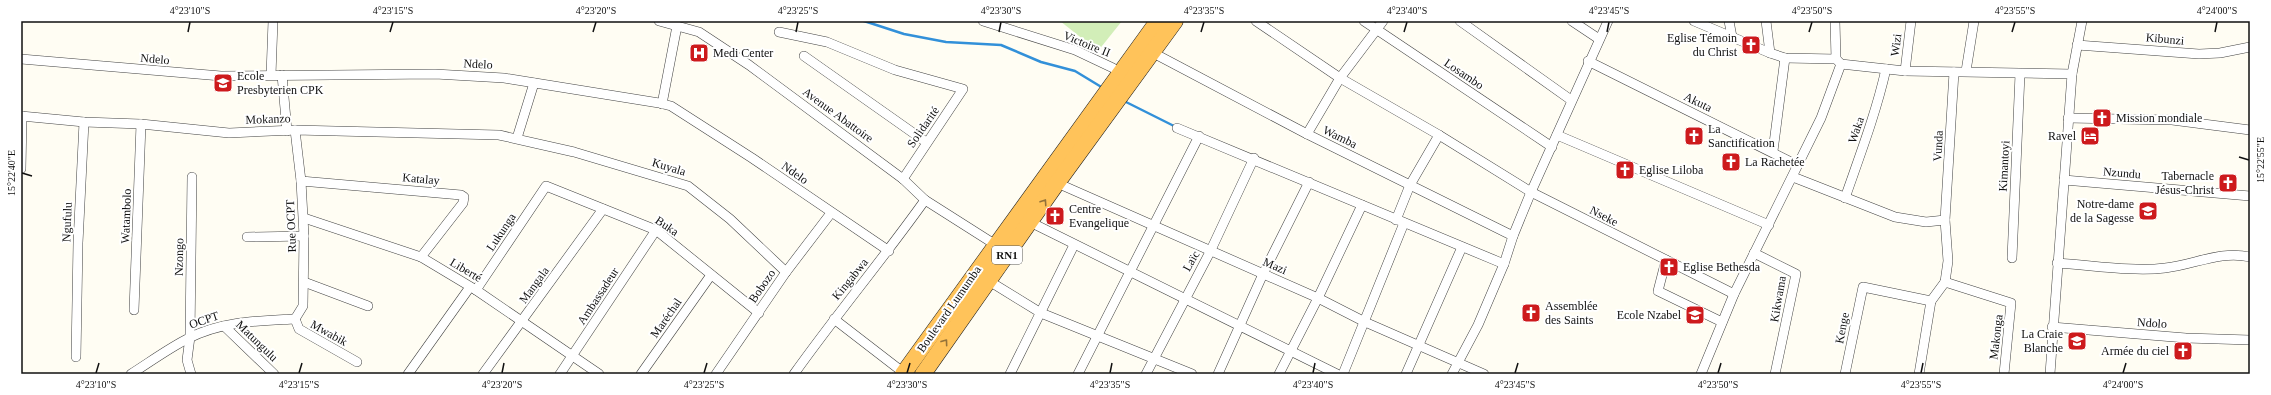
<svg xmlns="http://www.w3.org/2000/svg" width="2271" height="395" font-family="Georgia,serif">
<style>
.green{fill:#d2eeb8}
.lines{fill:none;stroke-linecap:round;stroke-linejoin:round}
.stream{stroke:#3290d9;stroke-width:2.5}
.minor-casing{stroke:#434343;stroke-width:10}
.trunk-casing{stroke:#212121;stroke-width:17}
.minor{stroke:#fff;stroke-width:9}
.trunk{stroke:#ffc35a;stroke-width:16}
.oneway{stroke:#937239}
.ticks{fill:none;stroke:#101010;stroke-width:1.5}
.labels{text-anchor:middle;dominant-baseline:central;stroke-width:4;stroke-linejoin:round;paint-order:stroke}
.shield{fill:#fff;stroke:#585858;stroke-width:1}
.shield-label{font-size:11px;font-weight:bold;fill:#101010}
.poi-label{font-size:12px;fill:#101010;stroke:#fff;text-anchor:start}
.street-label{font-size:12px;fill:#101010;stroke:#fff}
.neatline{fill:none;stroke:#101010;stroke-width:1.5}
.ticks-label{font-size:10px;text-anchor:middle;fill:#101010}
</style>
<rect width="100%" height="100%" fill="#fffdf3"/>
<polygon class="green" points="1060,21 1122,21 1098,51"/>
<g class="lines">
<g class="stream">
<polyline points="864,21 904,34 946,42 1001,45 1041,62 1075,71 1103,88"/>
<polyline points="1124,101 1174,126"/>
</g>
<defs>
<g id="minor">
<polyline points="659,21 699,32 749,65 903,179 925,200 999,247"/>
<polyline points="983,21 1075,50 1113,68"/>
<polyline points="1256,21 1340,78 1439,135 1531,192 1734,294"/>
<polyline points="1364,21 1552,147"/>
<polyline points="1460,21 1571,100"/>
<polyline points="1572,21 1599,39"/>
<polyline points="1694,21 1770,53 1785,58 1836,59 1841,64 1905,71 2072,74"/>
<polyline points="1729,21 1732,37"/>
<polyline points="1766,21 1770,53"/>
<polyline points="1835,21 1836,59"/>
<polyline points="779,32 827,42 895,70 963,89 903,179"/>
<polyline points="2077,45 2199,54 2220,53 2250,47"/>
<polyline points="804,56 926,142"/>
<polyline points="1159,56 1307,134 1513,236"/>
<polyline points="21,59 221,76 435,74 504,78 659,103 671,106 752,158 889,251"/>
<polyline points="1588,61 1797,165"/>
<polyline points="1905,71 1911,21"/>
<polyline points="1966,71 1974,21"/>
<polyline points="271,75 273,21"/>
<polyline points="282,75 287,131"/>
<polyline points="662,104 677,26"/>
<polyline points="21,116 84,122 141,124 229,133 295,130 499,135 574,152 688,186 730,219 786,272"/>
<polyline points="2068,118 2172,120 2250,130"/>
<polyline points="1177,128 1504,264"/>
<polyline points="295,130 301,181 304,236 303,306 295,319"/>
<polyline points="1307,134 1340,78 1383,21"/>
<polyline points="1557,135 1769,225"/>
<polyline points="517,138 534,83"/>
<polyline points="1773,151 1785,58"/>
<polyline points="21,169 22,116"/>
<polyline points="1793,177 1895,217 1926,222 1945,220"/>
<polyline points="2064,180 2250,196"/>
<polyline points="301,181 461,195 464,197 463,203 421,257"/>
<polyline points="1057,183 1318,298 1365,322 1484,374"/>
<path d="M1845,198c15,-43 31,-85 41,-129"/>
<polyline points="304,218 421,257 476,290 599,374"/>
<polyline points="1396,220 1410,185 1439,135"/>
<polyline points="1030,222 1337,374"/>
<polyline points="247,237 304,236"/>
<polyline points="1754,253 1796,274 1775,374"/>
<polyline points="2012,258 2020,74"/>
<polyline points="1666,260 1658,291 1722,322"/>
<path d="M2057,263c34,2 76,9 108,5 29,-3 55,-18 85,-11"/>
<polyline points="989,281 1041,313 1192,374"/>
<polyline points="304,282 368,306"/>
<polyline points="1945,282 1948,261 1945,220 1954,72"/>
<polyline points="476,290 546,186 656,230 759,313"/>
<polyline points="134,310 141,124"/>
<polyline points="295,319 299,329 357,362"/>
<polyline points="834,319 904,373"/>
<polyline points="224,326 274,374"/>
<polyline points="2052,327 2186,338 2250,340"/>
<polyline points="76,357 78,243 84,122"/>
<path d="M131,374c19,-12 38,-26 58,-36 33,-17 70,-17 106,-19"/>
<polyline points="191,374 187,360 190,337 192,177"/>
<polyline points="408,374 470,287"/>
<polyline points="483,374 603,209"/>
<polyline points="560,374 656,230"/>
<polyline points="641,374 711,275"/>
<polyline points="716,374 786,272 831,213"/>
<path d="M794,374c42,-59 89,-115 131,-174"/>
<polyline points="1010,374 1074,245"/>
<polyline points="1078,374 1199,136"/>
<polyline points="1146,374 1210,252 1254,158"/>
<polyline points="1218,374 1263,274 1309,182"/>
<polyline points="1279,374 1318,298 1362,205"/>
<polyline points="1343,374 1404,223"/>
<polyline points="1406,374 1462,247"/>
<polyline points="1452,374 1478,325 1504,264 1513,236 1531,192 1608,21"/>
<polyline points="1701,374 1734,294 1821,118 1841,64"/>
<polyline points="1845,374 1863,287 1931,301 1945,282 2011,303 2004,374"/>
<polyline points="1919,374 1931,301"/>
<polyline points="2050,374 2072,74 2082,21"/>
</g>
<g id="trunk">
<polyline points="903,374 1158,21"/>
<polyline points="923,374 1057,183 1175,21"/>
</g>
</defs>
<use href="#minor" class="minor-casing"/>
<use href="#trunk" class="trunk-casing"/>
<use href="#minor" class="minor"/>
<use href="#trunk" class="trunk"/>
</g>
<defs><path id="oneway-chevron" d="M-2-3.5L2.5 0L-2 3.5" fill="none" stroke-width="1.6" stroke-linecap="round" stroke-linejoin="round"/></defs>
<g class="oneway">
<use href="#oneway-chevron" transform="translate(1044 202) rotate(-56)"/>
<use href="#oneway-chevron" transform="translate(945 342) rotate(-54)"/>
</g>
<path class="ticks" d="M188,32l2,-10M390,32l3,-10M593,32l3,-10M796,32l2,-10M999,32l2,-10M1201,32l3,-10M1404,32l3,-10M1607,32l2,-10M1809,32l3,-10M2012,32l3,-10M2215,32l2,-10M2239,157l10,3M22,173l10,3M96,373l3,-10M299,373l3,-10M502,373l2,-10M704,373l3,-10M907,373l3,-10M1110,373l2,-10M1313,373l2,-10M1515,373l3,-10M1718,373l3,-10M1921,373l2,-10M2123,373l3,-10"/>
<defs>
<symbol id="church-square" viewBox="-11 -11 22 22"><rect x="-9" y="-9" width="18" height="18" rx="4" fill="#cd1a1c" stroke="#fff"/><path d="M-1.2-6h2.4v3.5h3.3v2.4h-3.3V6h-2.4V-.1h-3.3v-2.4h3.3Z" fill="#fff"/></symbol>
<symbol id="hospital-square" viewBox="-11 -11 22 22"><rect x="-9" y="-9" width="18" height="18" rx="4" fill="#cd1a1c" stroke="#fff"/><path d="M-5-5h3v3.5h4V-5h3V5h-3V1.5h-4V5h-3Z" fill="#fff"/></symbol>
<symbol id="school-square" viewBox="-11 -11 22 22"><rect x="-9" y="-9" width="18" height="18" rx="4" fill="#cd1a1c" stroke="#fff"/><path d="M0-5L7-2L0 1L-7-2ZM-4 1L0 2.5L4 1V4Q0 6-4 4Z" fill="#fff"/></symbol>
<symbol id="hotel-square" viewBox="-11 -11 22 22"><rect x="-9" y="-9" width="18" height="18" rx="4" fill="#cd1a1c" stroke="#fff"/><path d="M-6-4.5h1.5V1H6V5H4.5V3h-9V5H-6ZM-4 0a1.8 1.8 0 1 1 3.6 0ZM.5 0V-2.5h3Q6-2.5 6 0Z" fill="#fff"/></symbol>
</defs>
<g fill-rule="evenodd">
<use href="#church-square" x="1740" y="34" width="22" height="22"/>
<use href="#hospital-square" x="688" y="42" width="22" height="22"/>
<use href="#school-square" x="212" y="72" width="22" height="22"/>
<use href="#church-square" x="2091" y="107" width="22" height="22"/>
<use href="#church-square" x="1683" y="125" width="22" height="22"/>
<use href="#hotel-square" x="2079" y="125" width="22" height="22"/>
<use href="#church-square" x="1720" y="151" width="22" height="22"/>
<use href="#church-square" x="1614" y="159" width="22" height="22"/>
<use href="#church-square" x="2217" y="172" width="22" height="22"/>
<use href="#school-square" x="2137" y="200" width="22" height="22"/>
<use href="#church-square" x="1044" y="205" width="22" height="22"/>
<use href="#church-square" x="1658" y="256" width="22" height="22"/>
<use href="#church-square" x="1520" y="302" width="22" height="22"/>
<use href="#school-square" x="1684" y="304" width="22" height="22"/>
<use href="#school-square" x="2066" y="330" width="22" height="22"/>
<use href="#church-square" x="2172" y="340" width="22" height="22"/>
</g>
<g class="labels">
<rect class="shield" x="992" y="246" width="30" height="18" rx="3"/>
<g class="shield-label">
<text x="1007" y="255">RN1</text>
</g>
<g class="poi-label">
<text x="1737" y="38" text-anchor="end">Eglise Témoin<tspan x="1737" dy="14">du Christ</tspan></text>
<text x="713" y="53">Medi Center</text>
<text x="237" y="76">Ecole<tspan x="237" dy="14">Presbyterien CPK</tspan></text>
<text x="2116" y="118">Mission mondiale</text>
<text x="1708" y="129">La<tspan x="1708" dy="14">Sanctification</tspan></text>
<text x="2076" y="136" text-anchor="end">Ravel</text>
<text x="1745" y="162">La Rachetée</text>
<text x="1639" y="170">Eglise Liloba</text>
<text x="2214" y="176" text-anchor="end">Tabernacle<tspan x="2214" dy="14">Jésus-Christ</tspan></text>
<text x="2134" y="204" text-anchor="end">Notre-dame<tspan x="2134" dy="14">de la Sagesse</tspan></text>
<text x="1069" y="209">Centre<tspan x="1069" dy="14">Evangelique</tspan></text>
<text x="1683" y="267">Eglise Bethesda</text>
<text x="1545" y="306">Assemblée<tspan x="1545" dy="14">des Saints</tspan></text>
<text x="1681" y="315" text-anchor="end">Ecole Nzabel</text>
<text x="2063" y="334" text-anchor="end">La Craie<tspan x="2063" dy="14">Blanche</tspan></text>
<text x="2169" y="351" text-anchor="end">Armée du ciel</text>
</g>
<g class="street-label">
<text transform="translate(2165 39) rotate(5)">Kibunzi</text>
<text transform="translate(1087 44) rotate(22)">Victoire II</text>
<text transform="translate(1896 45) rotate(-83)">Wizi</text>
<text transform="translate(155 59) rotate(5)">Ndelo</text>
<text transform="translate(478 64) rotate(3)">Ndelo</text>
<text transform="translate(1464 74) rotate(34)">Losambo</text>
<text transform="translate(1698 102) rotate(26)">Akuta</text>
<text transform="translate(838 115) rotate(36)">Avenue Abattoire</text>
<text transform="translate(268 119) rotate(-2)">Mokanzo</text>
<text transform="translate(923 127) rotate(-55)">Solidarité</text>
<text transform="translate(1856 130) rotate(-71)">Waka</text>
<text transform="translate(1340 137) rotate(26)">Wamba</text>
<text transform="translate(1938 146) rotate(-87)">Vunda</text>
<text transform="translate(2004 166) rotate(-87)">Kimantoyi</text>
<text transform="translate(669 167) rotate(17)">Kuyala</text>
<text transform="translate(795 173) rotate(35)">Ndelo</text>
<text transform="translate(2122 173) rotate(5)">Nzundu</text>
<text transform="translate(421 179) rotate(5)">Katalay</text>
<text transform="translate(126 216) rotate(-88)">Watambolo</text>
<text transform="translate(1604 216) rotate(27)">Nseke</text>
<text transform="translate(67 222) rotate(-88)">Ngufulu</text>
<text transform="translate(291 226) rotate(-92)">Rue OCPT</text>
<text transform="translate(667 226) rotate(34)">Buka</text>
<text transform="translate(501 232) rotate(-56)">Lukunga</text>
<text transform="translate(179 257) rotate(-89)">Nzongo</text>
<text transform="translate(1191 261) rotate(-60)">Laïc</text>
<text transform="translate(1275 266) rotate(23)">Mazi</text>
<text transform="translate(466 270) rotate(31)">Liberté</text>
<text transform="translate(850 279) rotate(-51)">Kingabwa</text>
<text transform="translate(534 285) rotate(-54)">Mangala</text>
<text transform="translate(762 286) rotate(-56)">Bobozo</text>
<text transform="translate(598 296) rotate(-57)">Ambassadeur</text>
<text transform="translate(1778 299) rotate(-80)">Kikwama</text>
<text transform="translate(949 309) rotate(-55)">Boulevard Lumumba</text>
<text transform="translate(666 318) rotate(-55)">Maréchal</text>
<text transform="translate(204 320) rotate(-19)">OCPT</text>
<text transform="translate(2152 323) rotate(4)">Ndolo</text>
<text transform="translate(1842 328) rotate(-79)">Kenge</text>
<text transform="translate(329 333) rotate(29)">Mwabik</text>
<text transform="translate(1996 337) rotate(-83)">Makonga</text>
<text transform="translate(257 341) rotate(44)">Matungulu</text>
</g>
</g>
<rect width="2271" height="395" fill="none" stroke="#ffffff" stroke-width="44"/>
<rect x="22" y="22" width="2227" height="351" class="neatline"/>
<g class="ticks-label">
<text x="190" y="14">4°23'10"S</text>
<text x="393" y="14">4°23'15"S</text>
<text x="596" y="14">4°23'20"S</text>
<text x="798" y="14">4°23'25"S</text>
<text x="1001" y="14">4°23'30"S</text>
<text x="1204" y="14">4°23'35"S</text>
<text x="1407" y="14">4°23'40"S</text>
<text x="1609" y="14">4°23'45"S</text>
<text x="1812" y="14">4°23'50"S</text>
<text x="2015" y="14">4°23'55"S</text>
<text x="2217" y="14">4°24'00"S</text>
<text transform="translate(2260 160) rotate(-90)" y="4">15°22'55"E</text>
<text transform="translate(11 173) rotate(-90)" y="4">15°22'40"E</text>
<text x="96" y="388">4°23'10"S</text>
<text x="299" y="388">4°23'15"S</text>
<text x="502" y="388">4°23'20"S</text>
<text x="704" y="388">4°23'25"S</text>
<text x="907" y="388">4°23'30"S</text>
<text x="1110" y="388">4°23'35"S</text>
<text x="1313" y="388">4°23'40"S</text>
<text x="1515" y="388">4°23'45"S</text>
<text x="1718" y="388">4°23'50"S</text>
<text x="1921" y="388">4°23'55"S</text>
<text x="2123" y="388">4°24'00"S</text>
</g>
</svg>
